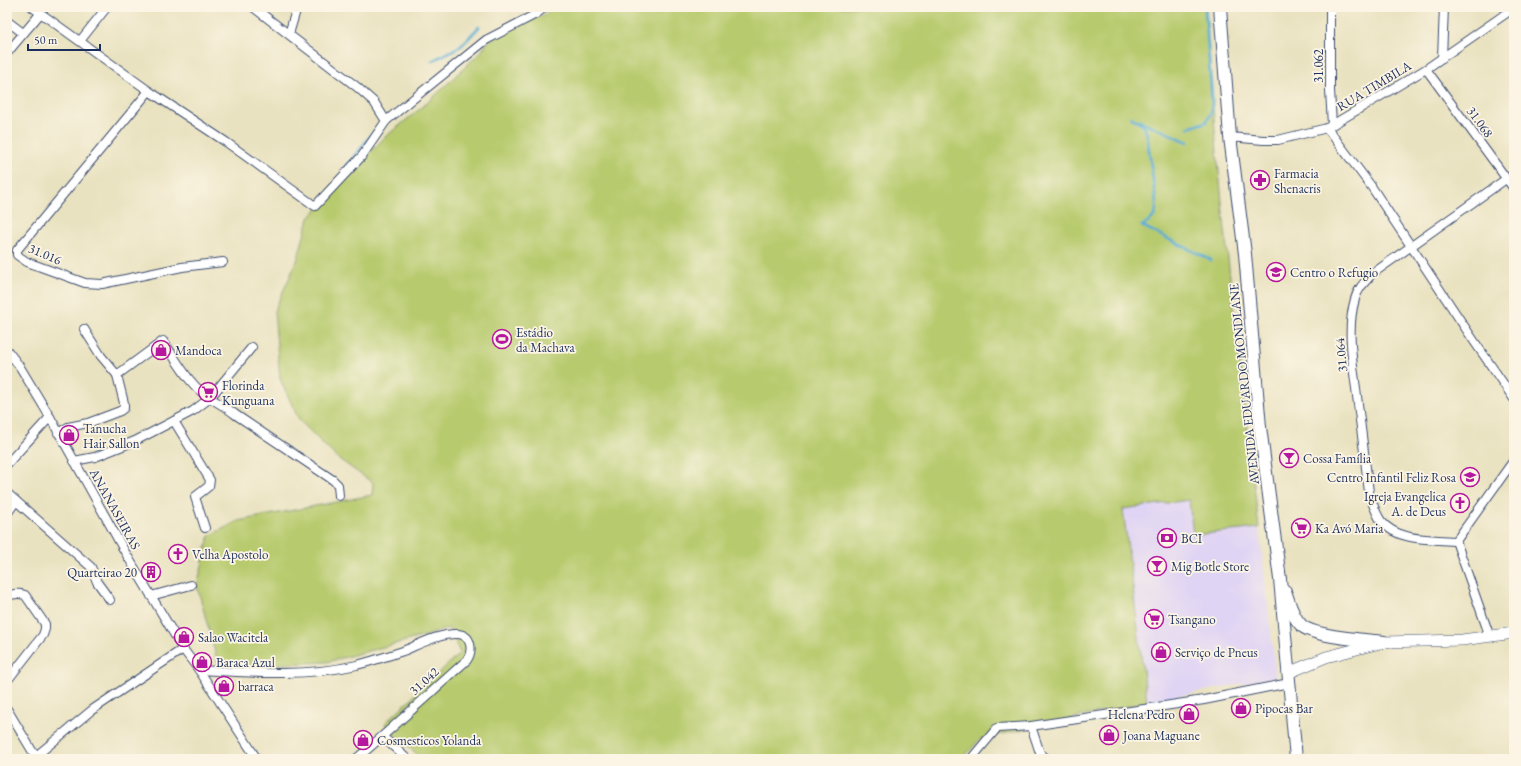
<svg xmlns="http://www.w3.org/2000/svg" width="1521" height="766" font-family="'EB Garamond',serif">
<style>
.built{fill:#e0d4f4}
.green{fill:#b7ca6d;stroke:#697c66}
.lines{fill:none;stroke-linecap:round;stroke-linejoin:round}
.stream{stroke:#55abd1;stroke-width:3}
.street-casing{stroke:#3a4a6d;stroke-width:10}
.secondary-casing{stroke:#3a4a6d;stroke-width:12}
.primary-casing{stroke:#3a4a6d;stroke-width:14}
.street{stroke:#fff;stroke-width:8}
.secondary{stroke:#fff;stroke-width:11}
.primary{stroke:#fff;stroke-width:12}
.labels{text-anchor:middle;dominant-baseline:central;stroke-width:3.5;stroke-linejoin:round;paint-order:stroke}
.street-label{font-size:13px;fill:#1b2f5e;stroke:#fcf5e5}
.poi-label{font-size:13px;fill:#1b2f5e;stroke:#fcf5e5;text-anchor:start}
</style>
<rect width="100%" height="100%" fill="#fcf5e5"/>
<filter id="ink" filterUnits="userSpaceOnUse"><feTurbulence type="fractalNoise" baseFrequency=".025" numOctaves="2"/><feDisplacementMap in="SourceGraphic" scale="8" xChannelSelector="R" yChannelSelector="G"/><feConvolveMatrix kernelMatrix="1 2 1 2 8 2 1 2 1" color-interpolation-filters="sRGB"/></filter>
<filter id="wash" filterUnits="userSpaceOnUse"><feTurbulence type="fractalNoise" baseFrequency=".012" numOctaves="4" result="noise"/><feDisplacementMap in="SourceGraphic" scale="16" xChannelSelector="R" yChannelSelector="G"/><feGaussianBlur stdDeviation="0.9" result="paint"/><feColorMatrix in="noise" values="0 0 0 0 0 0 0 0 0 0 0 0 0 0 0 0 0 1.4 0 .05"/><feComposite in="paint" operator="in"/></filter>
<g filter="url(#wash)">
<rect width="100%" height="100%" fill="#e9e2c0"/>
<polygon class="built" points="1189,500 1193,535 1259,528 1276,677 1147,702 1123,509"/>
<path class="green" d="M555,7h650c12,174 34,348 54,521l-66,7 -4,-35 -66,9 24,193 -167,37 -18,20h-540l-32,-29 -5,-7 75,-70 -11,-25 -21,7 -101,27 -108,5 -22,-81 12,-50 29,-15 134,-26 1,-12 -37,-26 -37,-37 -19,-41 -6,-68 23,-50 12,-43 40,-43 35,-37 43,-35 54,-51 7,-11 61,-29z"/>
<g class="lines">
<g class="stream">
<polyline points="432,61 461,46 479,27"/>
<path d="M1131,117l13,9 3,9 9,68c1,12 -3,17 -14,23"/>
<polyline points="1138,120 1188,142"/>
<polyline points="1188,128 1206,122 1211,114 1212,101 1205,7"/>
<polyline points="346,167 374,132"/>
<polyline points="1142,226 1211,260"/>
</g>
</g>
</g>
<g filter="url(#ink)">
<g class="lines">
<defs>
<g id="street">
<polyline points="32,7 149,91 226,142 315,206 362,156 386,121 392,116 486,40 536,14 545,7"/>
<polyline points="253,7 357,87 374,102 386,121"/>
<polyline points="1330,7 1330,90 1332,125"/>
<polyline points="7,21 23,33"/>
<polyline points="289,34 297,7"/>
<polyline points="80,41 107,7"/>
<polyline points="7,53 40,14"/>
<polyline points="1442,58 1444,7"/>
<polyline points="1426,69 1514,189"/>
<polyline points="149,91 17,250 17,255 27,262 85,283 102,284 182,267 223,262"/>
<polyline points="1327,128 1371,186 1474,341 1514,399"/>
<polyline points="1230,137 1263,140 1278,140 1327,128 1426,69 1514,8"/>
<polyline points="84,329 101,356 117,375"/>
<polyline points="7,350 20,367 50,417 125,552 183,649 199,670 257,759"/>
<polyline points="174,421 210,480 209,486 195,497 205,528"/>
<path d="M58,433l10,-6 20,-4 32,-12 4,-3v-5l-7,-28 46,-34c14,19 26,45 47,57 10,6 16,9 26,17l97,65 5,5 1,11"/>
<polyline points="74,461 95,457 135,441 193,411 210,398 252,347"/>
<polyline points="7,464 50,417"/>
<polyline points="7,493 16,501 7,514"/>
<polyline points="16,501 91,567 97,582 110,600"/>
<path d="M1456,541c-24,-2 -58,1 -75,-20 -6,-9 -9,-19 -12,-29 -4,-32 -8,-64 -12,-96 -4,-32 -11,-66 -2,-97 3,-11 10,-17 17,-25l134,-95"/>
<polyline points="1456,541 1490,637"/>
<polyline points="1456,541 1514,460"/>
<polyline points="151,596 191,585"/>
<path d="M7,597c6,-4 11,-4 18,-2l20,29v5l-2,6 -36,46"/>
<path d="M199,670c53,3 106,7 158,-5 15,-4 31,-9 46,-14 17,-7 37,-18 55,-17 14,1 15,17 9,26 -37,33 -73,67 -111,99"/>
<polyline points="7,709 37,759"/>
<polyline points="1031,726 1040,753 1047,759"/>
<polyline points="383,737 407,759"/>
<polyline points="36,756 92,710 183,649"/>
<polyline points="971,759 997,728 1031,726 1204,700 1289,683"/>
</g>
<polyline id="secondary" points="1288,673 1326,657 1384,642 1462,640 1514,633"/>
<g id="primary">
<polyline points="1220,7 1230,137 1245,254 1260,427 1280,579 1296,759"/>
<path d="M1285,591c4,11 7,25 16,34 12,12 65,15 83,17"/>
</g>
</defs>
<use href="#street" class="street-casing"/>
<use href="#secondary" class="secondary-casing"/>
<use href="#primary" class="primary-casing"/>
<use href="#street" class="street"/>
<use href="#secondary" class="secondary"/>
<use href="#primary" class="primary"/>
</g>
</g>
<defs>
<symbol id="pharmacy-ring" viewBox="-11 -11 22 22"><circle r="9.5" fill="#fcf5e5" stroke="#b5179e" stroke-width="1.5"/><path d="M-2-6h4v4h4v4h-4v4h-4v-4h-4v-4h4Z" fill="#b5179e"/></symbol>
<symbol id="school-ring" viewBox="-11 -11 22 22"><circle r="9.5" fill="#fcf5e5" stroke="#b5179e" stroke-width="1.5"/><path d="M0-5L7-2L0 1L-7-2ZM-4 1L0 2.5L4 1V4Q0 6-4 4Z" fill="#b5179e"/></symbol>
<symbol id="stadium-ring" viewBox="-11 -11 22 22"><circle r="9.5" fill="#fcf5e5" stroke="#b5179e" stroke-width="1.5"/><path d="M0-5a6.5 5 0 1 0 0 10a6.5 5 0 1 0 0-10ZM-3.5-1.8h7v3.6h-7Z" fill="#b5179e"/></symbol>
<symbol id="shop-ring" viewBox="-11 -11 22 22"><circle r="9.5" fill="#fcf5e5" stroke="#b5179e" stroke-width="1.5"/><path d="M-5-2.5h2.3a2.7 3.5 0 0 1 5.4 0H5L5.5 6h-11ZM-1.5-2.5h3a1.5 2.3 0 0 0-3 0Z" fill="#b5179e"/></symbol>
<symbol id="supermarket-ring" viewBox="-11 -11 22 22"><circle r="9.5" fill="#fcf5e5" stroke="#b5179e" stroke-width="1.5"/><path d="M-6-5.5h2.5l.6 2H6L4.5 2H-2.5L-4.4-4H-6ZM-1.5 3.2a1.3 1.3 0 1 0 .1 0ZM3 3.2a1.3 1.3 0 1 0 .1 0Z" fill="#b5179e"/></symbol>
<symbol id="bar-ring" viewBox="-11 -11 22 22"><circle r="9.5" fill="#fcf5e5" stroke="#b5179e" stroke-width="1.5"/><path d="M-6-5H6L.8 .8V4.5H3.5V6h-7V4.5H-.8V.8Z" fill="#b5179e"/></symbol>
<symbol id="church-ring" viewBox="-11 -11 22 22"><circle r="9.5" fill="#fcf5e5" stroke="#b5179e" stroke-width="1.5"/><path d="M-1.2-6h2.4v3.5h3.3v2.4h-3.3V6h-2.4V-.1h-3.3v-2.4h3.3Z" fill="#b5179e"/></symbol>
<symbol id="bank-ring" viewBox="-11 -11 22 22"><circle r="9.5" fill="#fcf5e5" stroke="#b5179e" stroke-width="1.5"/><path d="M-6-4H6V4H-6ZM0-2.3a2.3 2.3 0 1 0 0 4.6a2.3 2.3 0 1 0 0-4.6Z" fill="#b5179e"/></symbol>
<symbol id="building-ring" viewBox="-11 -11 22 22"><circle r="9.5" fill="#fcf5e5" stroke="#b5179e" stroke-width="1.5"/><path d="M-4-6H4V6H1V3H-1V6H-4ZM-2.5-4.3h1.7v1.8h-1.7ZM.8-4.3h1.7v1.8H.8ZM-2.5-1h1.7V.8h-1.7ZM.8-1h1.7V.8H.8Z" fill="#b5179e"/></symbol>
</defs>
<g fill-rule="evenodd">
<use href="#pharmacy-ring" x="1249" y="169" width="22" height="22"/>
<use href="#school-ring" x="1265" y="261" width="22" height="22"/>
<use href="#stadium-ring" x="491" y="328" width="22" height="22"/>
<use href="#shop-ring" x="150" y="339" width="22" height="22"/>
<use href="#supermarket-ring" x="197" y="381" width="22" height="22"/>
<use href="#shop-ring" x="58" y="424" width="22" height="22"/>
<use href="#bar-ring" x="1278" y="447" width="22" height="22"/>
<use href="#school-ring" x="1459" y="466" width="22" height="22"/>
<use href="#church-ring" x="1449" y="492" width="22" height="22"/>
<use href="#supermarket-ring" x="1290" y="517" width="22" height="22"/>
<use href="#bank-ring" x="1156" y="527" width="22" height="22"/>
<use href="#church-ring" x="167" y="543" width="22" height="22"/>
<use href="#bar-ring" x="1146" y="555" width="22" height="22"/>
<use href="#building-ring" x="140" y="561" width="22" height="22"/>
<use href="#supermarket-ring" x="1143" y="608" width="22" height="22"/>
<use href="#shop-ring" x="173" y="626" width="22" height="22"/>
<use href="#shop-ring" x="1150" y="641" width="22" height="22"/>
<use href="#shop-ring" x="191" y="651" width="22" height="22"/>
<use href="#shop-ring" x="213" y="675" width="22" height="22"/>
<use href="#shop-ring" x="1230" y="697" width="22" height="22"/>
<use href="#shop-ring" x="1178" y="703" width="22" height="22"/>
<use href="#shop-ring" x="1098" y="724" width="22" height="22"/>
<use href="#shop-ring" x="352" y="729" width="22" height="22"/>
</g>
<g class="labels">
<g class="street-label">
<text transform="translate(1318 66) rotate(-90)">31.062</text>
<text transform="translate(1374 86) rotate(-31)">RUA TIMBILA</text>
<text transform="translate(1480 122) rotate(54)">31.068</text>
<text transform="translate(45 254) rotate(23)">31.016</text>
<text transform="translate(1341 355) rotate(-95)">31.064</text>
<text transform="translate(1244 384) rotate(-96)">AVENIDA EDUARDO MONDLANE</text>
<text transform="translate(115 509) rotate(61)">ANANASEIRAS</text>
<text transform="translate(424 681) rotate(-42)">31.042</text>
</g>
<g class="poi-label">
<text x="1274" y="173">Farmacia<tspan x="1274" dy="15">Shenacris</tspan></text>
<text x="1290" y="272">Centro o Refugio</text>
<text x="516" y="332">Estádio<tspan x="516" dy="15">da Machava</tspan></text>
<text x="175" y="350">Mandoca</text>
<text x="222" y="385">Florinda<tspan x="222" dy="15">Kunguana</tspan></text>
<text x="83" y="428">Tanucha<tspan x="83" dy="15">Hair Sallon</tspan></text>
<text x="1303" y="458">Cossa Família</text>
<text x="1456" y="477" text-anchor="end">Centro Infantil Feliz Rosa</text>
<text x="1446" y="496" text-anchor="end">Igreja Evangelica<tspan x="1446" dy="15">A. de Deus</tspan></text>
<text x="1315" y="528">Ka Avó Maria</text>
<text x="1181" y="538">BCI</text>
<text x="192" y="554">Velha Apostolo</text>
<text x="1171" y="566">Mig Botle Store</text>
<text x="137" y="572" text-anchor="end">Quarteirao 20</text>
<text x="1168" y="619">Tsangano</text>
<text x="198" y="637">Salao Wacitela</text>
<text x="1175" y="652">Serviço de Pneus</text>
<text x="216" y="662">Baraca Azul</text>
<text x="238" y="686">barraca</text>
<text x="1255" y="708">Pipocas Bar</text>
<text x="1175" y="714" text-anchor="end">Helena Pedro</text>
<text x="1123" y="735">Joana Maguane</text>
<text x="377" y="740">Cosmesticos Yolanda</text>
</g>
</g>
<rect width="1521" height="766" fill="none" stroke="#fcf5e5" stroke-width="24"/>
<path d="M28 44v6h72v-6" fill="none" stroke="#1b2f5e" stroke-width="2"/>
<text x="34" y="44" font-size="12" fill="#1b2f5e" stroke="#fcf5e5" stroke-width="3" paint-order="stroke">50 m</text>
</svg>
